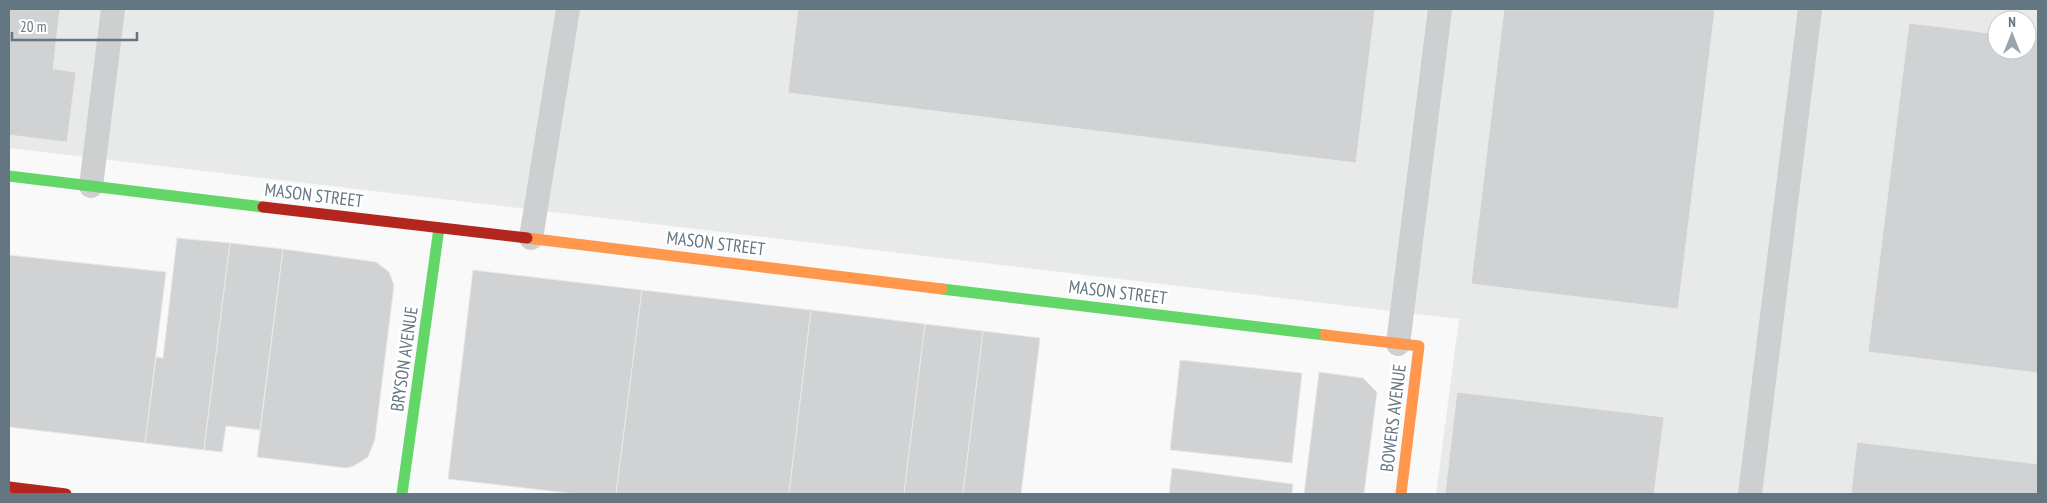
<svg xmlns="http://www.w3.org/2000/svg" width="2047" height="503" font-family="'PT Sans Narrow',sans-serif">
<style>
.built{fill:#e8e9e9;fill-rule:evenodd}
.building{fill:#d0d2d3;stroke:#e8e8e8}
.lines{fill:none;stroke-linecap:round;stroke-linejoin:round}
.lane{stroke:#cecfd0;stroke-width:24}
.fast{stroke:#63d668;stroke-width:11}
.slow{stroke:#ff974d;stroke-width:11}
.jam{stroke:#b3261e;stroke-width:11}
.labels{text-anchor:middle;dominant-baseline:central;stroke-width:5;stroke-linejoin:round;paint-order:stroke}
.street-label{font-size:18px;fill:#657683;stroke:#fff}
</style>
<rect width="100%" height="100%" fill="#f9f9f9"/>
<path class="built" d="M9,9h2029v485h-602l23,-175 -1450,-171zM1997,20h30v30h-30z"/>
<g class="building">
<polygon points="9,9 60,9 53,69 76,72 67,142 9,135"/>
<polygon points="798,9 1375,9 1356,163 788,93"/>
<polygon points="1504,9 1715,9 1678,309 1471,284"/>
<polygon points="1909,23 1997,34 1997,50 2027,50 2027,37 2038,39 2038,373 1868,352"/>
<polygon points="177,238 230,243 204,450 145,443 156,357 163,358"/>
<polygon points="230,243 283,249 260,430 226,426 222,452 204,450"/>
<polygon points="283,249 376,262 389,272 394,285 375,439 368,457 354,466 346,468 257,457"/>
<polygon points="9,255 166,272 145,443 9,427"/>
<polygon points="473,270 642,290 616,494 576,494 448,479"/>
<polygon points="642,290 811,310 789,494 616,494"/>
<polygon points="811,310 925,324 904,494 789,494"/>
<polygon points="925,324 983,331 963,494 904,494"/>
<polygon points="983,331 1040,338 1021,494 963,494"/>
<polygon points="1180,360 1302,373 1292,463 1170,450"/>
<polygon points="1319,372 1363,378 1377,392 1364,494 1304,494"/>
<polygon points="1457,392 1664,417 1654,494 1445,494"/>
<polygon points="1857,442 2038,464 2038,494 1851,494"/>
<polygon points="1172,468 1293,484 1292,494 1169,494"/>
</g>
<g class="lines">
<g class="lane">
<polyline points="91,186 113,9"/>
<polyline points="531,238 568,9"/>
<polyline points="1398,344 1440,9"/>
<polyline points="1750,494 1810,9"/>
</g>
<g class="fast">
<polyline points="9,176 263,207"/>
<polyline points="942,289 1325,335"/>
<polyline points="402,494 439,228"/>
</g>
<g class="slow">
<polyline points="527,238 942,289"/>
<polyline points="1325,335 1419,346 1401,494"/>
</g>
<g class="jam">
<polyline points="263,207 527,238"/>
<polyline points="9,487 66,494"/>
</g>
</g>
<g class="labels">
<g class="street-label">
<text transform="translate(314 195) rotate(7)">MASON STREET</text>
<text transform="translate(716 243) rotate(7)">MASON STREET</text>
<text transform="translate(1118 292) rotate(7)">MASON STREET</text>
<text transform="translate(404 359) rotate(-82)">BRYSON AVENUE</text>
<text transform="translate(1393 418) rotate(-83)">BOWERS AVENUE</text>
</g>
</g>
<rect width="2047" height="503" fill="none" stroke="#657683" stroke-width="20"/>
<g transform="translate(2012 35)"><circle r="24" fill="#ffffff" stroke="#c1c8cd"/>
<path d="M0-4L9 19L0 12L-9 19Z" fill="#99a4ac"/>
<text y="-8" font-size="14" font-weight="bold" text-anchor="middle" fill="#657683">N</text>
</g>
<path d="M12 32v8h125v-8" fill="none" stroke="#657683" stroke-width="2.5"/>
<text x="20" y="32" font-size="15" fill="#657683" stroke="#ffffff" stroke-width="4" paint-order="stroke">20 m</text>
</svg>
